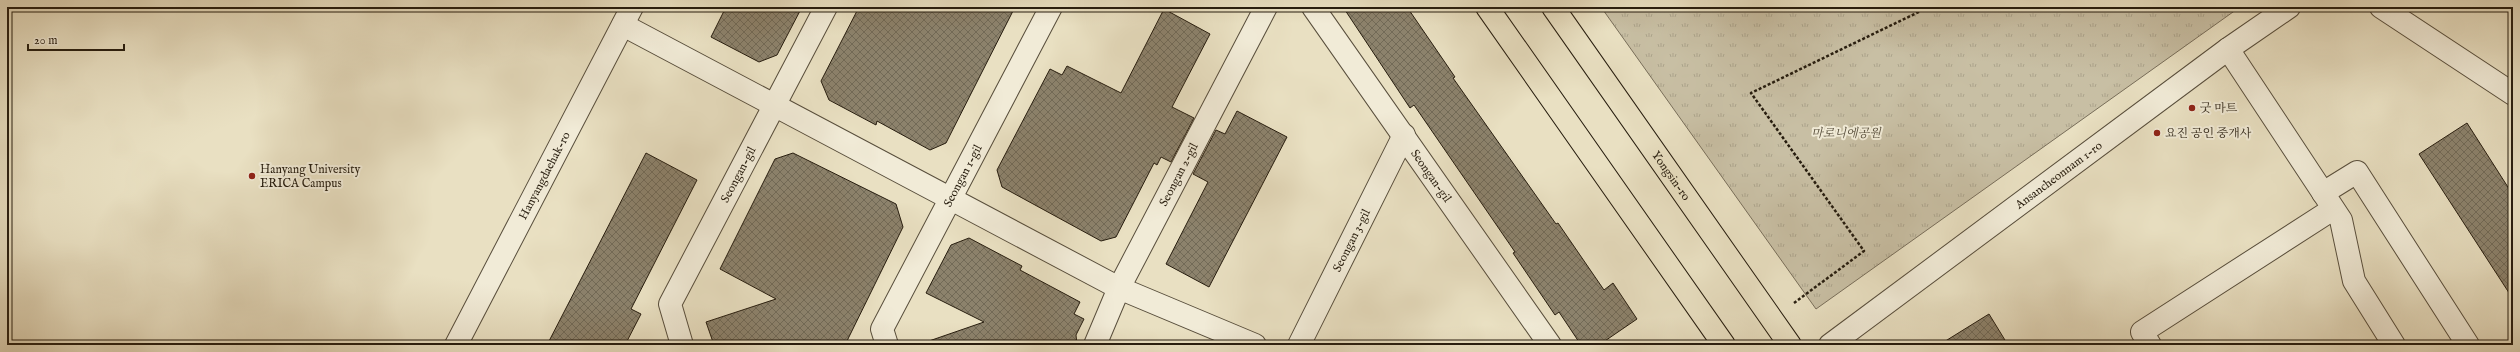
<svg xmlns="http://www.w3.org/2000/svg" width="2520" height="352" font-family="'IM FELL English','Noto Serif KR',serif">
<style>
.park{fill:url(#park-tufts);stroke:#786e5a}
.building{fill:url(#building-cross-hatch);stroke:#271d0f}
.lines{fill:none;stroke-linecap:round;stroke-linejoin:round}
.minor-casing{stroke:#584e3c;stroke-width:24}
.major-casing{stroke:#271d0f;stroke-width:24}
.path{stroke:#271d0f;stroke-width:2.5;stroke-dasharray:3 2;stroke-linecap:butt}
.minor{stroke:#f1ebd7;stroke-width:22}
.major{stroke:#e9e0c2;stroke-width:22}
.poi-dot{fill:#8f2418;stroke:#f1ebd7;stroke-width:1.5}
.labels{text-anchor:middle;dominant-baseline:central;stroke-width:4;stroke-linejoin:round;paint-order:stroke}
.poi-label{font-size:12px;fill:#271d0f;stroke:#f1ebd7;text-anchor:start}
.park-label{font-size:12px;font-style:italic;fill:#574e3c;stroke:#f1ebd7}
.street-label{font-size:12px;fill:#271d0f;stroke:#f1ebd7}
</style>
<defs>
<pattern id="park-tufts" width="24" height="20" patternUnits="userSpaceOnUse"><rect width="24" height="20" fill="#c8bfa4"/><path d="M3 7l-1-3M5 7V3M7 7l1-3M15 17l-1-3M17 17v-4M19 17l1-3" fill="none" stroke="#aca48c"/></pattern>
<pattern id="building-cross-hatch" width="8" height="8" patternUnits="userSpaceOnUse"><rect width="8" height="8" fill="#8c826c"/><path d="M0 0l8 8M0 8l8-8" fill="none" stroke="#726a57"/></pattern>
</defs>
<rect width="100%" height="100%" fill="#e9e0c2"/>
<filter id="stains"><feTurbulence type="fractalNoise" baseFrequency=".005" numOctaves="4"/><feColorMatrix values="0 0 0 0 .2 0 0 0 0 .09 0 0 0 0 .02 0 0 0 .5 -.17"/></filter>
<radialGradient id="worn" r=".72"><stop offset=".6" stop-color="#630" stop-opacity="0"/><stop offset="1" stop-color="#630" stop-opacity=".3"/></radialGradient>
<polygon class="park" points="1601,7 2240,7 1816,309"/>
<g class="building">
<polygon points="726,7 802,7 777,55 759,62 711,37"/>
<polygon points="859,7 1015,7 946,143 930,150 877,121 876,125 829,100 821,81"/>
<polygon points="1343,7 1407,7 1455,77 1453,78 1556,224 1558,223 1604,290 1613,283 1637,319 1599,345 1581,345 1559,312 1555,315 1513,253 1515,252 1414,105 1410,108"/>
<polygon points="1164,9 1210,34 1172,107 1194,118 1171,162 1161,157 1157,165 1154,163 1116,237 1101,241 1002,187 997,170 1050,69 1062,75 1067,66 1121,93"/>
<polygon points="1237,111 1287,137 1209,287 1166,264 1208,182 1193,174 1216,130 1225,134"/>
<polygon points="2467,123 2513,195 2513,299 2419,154"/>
<polygon points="646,153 697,180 631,309 641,314 625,345 547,345"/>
<polygon points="793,153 896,204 903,227 845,345 714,345 706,322 776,299 720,269 775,159"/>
<polygon points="969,238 1022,266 1020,270 1080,302 1074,314 1084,319 1076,335 1077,345 930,345 929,341 984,322 926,293 951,245"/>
<polygon points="1989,314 2008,345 1939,345"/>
</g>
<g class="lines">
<defs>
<g id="minor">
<path id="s1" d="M1313,7l237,338"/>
<polyline points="2381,7 2513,94"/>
<polyline points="623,25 1119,288 1255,345"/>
<polyline points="2228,49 2341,220 2354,281 2394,345"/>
<polyline points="2323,193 2357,172 2468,345"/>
<path id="s2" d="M456,345l176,-338"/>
<path id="s3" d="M682,345l-12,-41 156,-297"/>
<path id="s4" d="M887,345l-5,-16 169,-322"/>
<path id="s5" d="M1095,345l24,-57 147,-281"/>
<path id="s6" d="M1299,345l105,-210"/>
<path id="s7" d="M1830,345l398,-296 61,-42"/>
<polyline points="2150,345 2142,332 2333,209"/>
</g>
<g id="major">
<polyline points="1487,7 1724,345"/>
<path id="s8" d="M1553,7l237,338"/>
</g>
</defs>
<use href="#minor" class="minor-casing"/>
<use href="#major" class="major-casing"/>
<polyline class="path" points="1794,303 1864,251 1751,93 1929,7"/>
<use href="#minor" class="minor"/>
<use href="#major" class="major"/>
</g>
<g class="poi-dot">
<circle cx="2192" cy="108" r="4"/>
<circle cx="2157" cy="133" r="4"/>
<circle cx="252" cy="176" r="4"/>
</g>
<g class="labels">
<g class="poi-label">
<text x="2200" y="108">굿 마트</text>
<text x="2165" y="133">요진 공인 중개사</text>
<text x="260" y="169">Hanyang University<tspan x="260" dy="14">ERICA Campus</tspan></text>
</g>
<g class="park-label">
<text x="1846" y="133">마로니에공원</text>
</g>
<g class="street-label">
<text stroke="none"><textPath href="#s3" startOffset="189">Seongan-gil</textPath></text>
<text stroke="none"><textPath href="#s4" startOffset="190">Seongan 1-gil</textPath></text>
<text stroke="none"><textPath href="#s5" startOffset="190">Seongan 2-gil</textPath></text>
<text stroke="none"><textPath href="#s8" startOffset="206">Yongsin-ro</textPath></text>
<text stroke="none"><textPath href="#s7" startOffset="285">Ansancheonnam 1-ro</textPath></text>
<text stroke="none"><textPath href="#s2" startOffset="191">Hanyangdaehak-ro</textPath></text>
<text stroke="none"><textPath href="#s1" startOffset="206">Seongan-gil</textPath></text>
<text stroke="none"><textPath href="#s6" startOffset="117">Seongan 3-gil</textPath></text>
</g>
</g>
<rect width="2520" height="352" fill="none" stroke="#e9e0c2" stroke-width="24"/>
<rect x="8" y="8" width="2504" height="336" fill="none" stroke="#271d0f" stroke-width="2"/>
<rect x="12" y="12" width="2496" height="328" fill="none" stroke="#271d0f"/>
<path d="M28 44v6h96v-6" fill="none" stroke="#271d0f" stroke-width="2"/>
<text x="34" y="44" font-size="12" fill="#271d0f" stroke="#f1ebd7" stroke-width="3" paint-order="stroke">20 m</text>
<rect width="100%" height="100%" filter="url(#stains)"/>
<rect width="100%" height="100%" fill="url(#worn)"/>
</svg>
